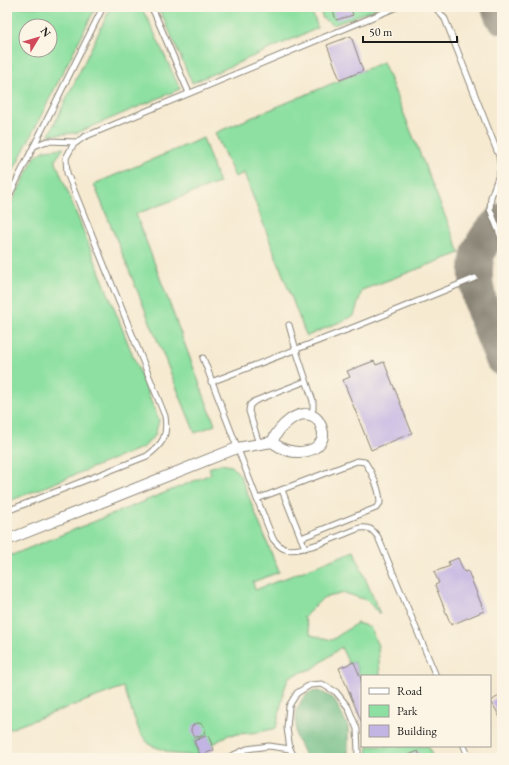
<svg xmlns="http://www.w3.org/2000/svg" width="509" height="765" font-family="'EB Garamond',serif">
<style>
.green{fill:#8de0a1;stroke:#547e5e;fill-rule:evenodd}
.forest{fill:#72be87;stroke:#476d52}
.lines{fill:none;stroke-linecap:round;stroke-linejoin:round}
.taxiway{stroke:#898376;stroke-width:34}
.building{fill:#c2b4e3}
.lane-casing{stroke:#898376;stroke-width:7}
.street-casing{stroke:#898376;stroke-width:12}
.lane{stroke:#fff;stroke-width:5}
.street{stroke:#fff;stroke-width:10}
</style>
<rect width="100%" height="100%" fill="#fcf5e5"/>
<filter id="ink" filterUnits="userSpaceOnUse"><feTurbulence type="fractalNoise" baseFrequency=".025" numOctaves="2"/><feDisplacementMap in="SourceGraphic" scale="8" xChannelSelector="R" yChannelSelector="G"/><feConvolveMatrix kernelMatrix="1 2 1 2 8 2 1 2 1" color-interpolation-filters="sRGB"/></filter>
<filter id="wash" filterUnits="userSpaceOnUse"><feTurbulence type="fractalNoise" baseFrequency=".012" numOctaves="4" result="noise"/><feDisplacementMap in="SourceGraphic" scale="16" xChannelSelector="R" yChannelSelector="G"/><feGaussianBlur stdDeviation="0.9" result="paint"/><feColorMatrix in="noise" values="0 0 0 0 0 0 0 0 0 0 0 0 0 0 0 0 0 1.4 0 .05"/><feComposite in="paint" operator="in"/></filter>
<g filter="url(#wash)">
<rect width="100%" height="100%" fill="#f6ead1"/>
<g class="green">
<path d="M7,7h89l-89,176zM26,26h24v24h-24z"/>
<polygon points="111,7 140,7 148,19 180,89 77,133 49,135"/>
<polygon points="157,7 310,7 318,28 192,83 164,19"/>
<polygon points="319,7 380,7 334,25 323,19"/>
<polygon points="383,62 460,253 362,290 354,316 307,336 304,330 244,173 235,177 215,133"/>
<polygon points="203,138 219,183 136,214 215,425 195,433 94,184"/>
<polygon points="64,148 55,160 159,421 155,435 144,447 7,502 7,212 35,157 45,150"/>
<polygon points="220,464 232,466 240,475 279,572 253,582 255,590 354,551 380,614 366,600 345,593 323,598 304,617 311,635 332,640 357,623 370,627 378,646 380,676 362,676 362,681 354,662 349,664 341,647 314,668 289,677 284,690 280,711 276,728 260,732 228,735 212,745 207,736 194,741 200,756 174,754 150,745 140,733 123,687 7,730 7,557 211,474 209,468"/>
<polygon points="368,746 428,746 433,758 421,758 418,752 401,758 367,758"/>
</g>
<polygon class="forest" points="320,691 334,699 348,727 348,758 306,758 296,737 296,711 303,698 310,692"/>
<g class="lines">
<g class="taxiway">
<polyline points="498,7 502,17"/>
<path d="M502,220c-10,9 -21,22 -24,35 -9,35 12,72 24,104"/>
</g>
</g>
<g id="blocks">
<g class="building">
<polygon points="332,7 350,7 353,15 336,20"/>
<polygon points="351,36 363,71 340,80 327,45"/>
<polygon points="374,361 376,365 384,362 412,433 371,450 343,380 350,377 347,371"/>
<polygon points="458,558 464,572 468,571 484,611 451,625 435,585 439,583 434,572 450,566 448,562"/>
<polygon points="354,662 362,681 362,723 339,668"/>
<polygon points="502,694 502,721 491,701"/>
<circle cx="198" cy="730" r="7"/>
<polygon points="208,735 214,750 200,756 194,741"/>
<polygon points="418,751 421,758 402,758"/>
</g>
</g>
</g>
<g filter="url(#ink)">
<use href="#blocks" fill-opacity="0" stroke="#898376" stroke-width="1"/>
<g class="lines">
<defs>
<g id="lane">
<polyline points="150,7 154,12 189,93"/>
<polyline points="435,7 445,19 499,156 501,169 491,197 490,209 502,240"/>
<polyline points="34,146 47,141 77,142"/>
<polyline points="7,200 103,7"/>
<polyline points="289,325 296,350 313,401 313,409 310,415"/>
<path d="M203,358l54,141 16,40c4,4 7,9 12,10 17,5 58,-15 75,-21 10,-1 12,1 18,9l58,139"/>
<polyline points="211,382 357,326 475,278"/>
<polyline points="259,444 249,411 250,405 255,401 306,381"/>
<polyline points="282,490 305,548"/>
<path d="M257,499l100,-38 8,1c7,10 15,28 15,41l-4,5 -75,30"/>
<path d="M7,511l140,-55c16,-12 21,-20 18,-40l-98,-243 -1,-15 7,-13 11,-8 313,-130"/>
<polyline points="464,746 469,758"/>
<polyline points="290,749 287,728 289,706 297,693 310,685 322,684 336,692 348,707 357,729 358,752 357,758"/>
<polyline points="227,758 247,749 269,746 290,749 295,758"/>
</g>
<path id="street" d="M7,540l230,-92 35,-6c11,8 21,12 35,9 10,-2 19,-11 15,-22 -1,-4 -3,-8 -6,-11 -17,-13 -38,10 -44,24"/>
</defs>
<use href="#lane" class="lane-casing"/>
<use href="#street" class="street-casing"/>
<use href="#lane" class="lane"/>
<use href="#street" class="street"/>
</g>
</g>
<rect width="509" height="765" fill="none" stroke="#fcf5e5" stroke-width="24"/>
<rect x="361" y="675" width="130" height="72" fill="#fcf5e5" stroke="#a29e95"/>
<rect x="369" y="688" width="20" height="6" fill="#ffffff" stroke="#a29e95"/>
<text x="397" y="695" font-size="12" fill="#1c1c1c">Road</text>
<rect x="369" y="705" width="20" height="12" fill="#8de0a1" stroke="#a29e95"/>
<text x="397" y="715" font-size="12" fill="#1c1c1c">Park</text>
<rect x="369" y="725" width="20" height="12" fill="#c2b4e3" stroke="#a29e95"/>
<text x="397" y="735" font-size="12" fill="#1c1c1c">Building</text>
<g transform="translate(38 38) rotate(52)"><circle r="19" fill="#fcf5e5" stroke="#a29e95"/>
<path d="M0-3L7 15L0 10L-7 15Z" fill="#d1495b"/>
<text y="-6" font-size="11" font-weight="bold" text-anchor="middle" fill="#1c1c1c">N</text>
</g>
<path d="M363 36v6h94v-6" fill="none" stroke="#1c1c1c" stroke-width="2"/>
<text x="369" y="36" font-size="12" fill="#1c1c1c" stroke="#fcf5e5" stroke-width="3" paint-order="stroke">50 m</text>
</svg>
